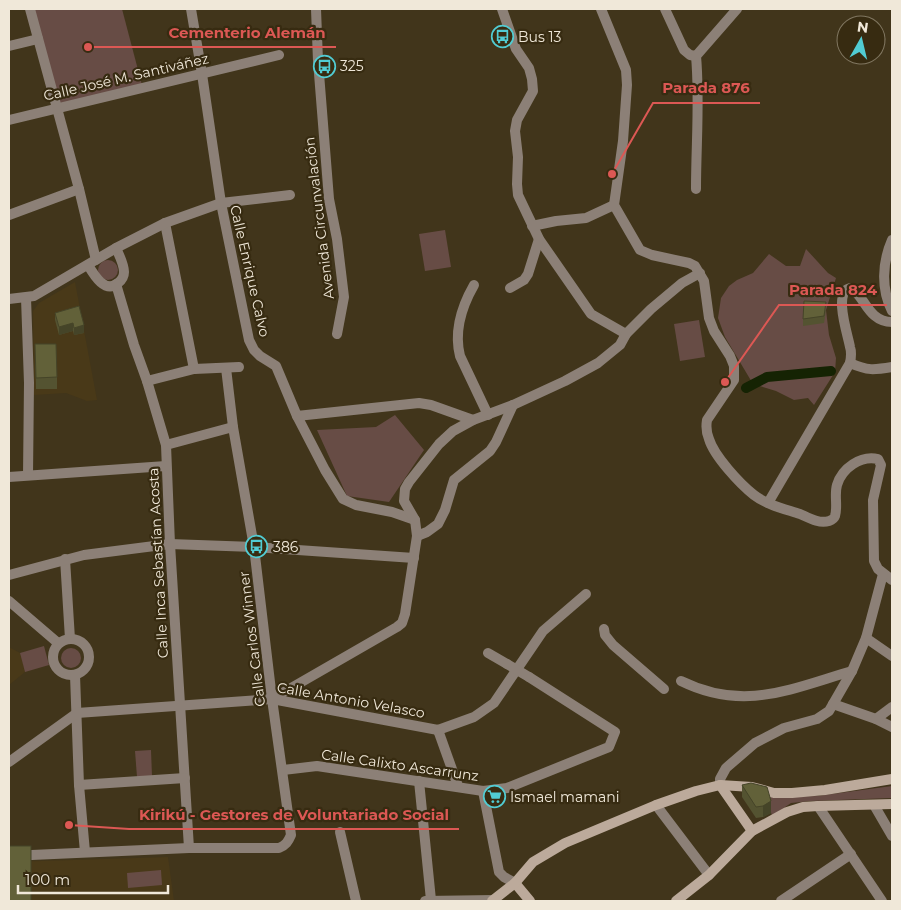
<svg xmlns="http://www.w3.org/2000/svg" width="901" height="910" font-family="Montserrat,sans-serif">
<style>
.built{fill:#493918}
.green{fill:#674c45}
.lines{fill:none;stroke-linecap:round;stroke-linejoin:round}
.canal{stroke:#152303;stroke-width:10}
.street{stroke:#8c8077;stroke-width:10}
.secondary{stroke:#bcaa9b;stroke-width:10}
.street-bridge{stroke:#8c8077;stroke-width:10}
.wall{fill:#545331}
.shaded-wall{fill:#454428}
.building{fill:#626139;stroke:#454428}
.labels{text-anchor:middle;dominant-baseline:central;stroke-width:4.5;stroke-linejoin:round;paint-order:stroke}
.poi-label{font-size:14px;fill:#f0e8d9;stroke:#372b11;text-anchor:start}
.street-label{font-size:14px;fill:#f0e8d9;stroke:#372b11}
.leader{fill:none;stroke:#dc5854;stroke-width:2}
.callout-dot{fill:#dc5854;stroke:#372b11;stroke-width:2}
.callout-label{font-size:15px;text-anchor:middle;font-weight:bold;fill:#dc5854;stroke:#372b11;stroke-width:4.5;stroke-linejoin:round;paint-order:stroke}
</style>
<rect width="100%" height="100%" fill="#41351b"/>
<g class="built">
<polygon points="75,282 97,400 87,401 66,393 34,395 33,311 39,303"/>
<polygon points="9,647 20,653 25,672 9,685"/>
<polygon points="168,857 174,901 9,901 9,862"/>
</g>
<g class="green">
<polygon points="33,9 122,9 142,85 60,106"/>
<polygon points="445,230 451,267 425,271 419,234"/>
<polygon points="806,249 828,273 836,278 826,310 829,335 836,358 835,372 814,405 808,398 794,400 776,391 753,384 725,337 718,318 721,298 729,286 737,280 753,273 769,254 786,266 800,266"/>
<circle cx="108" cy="270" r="10"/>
<polygon points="699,320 705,357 680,361 674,324"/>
<polygon points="395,415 424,450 389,502 347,496 317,430 376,427"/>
<polygon points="44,646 49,665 25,672 20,653"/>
<circle cx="71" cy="658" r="10"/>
<polygon points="151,750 152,776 137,777 135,751"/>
<polygon points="892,786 892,798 811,801 791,803 772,816 767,797 817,796"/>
<polygon points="161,870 162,885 128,888 127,873"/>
</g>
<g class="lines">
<polyline class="canal" points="746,388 767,377 831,371"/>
<g class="street">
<polyline points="30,9 79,189 96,260"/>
<polyline points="191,9 202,74 221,203 249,340 254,350 260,356 276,366 297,416 325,470 343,499 356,505 392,512 415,520"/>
<polyline points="316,9 318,61 329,199 337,239 344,297 337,334"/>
<polyline points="502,9 516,49 529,68 532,79 533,91 517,120 515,131 518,157 517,184 518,195 539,239 591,314 626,334"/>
<path d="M601,9l25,61 1,15 -4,56 -9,64 26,45 12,5 37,8 6,3 9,15 5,37 5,13 16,25 4,10v14l-27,40c-1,6 -1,12 2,19 5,17 31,45 45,56 13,10 31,14 46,19 9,4 19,10 29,7 3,-1 5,-2 6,-5 3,-10 -1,-21 2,-31 5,-17 24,-30 41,-26l3,6 -8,35 1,61 4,8 14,11"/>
<polyline points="665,9 684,50 690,55 696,56"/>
<polyline points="9,46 38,39"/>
<polyline points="9,120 279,55"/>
<path d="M696,189c0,-45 4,-89 0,-133l41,-47"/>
<polyline points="9,215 79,189"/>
<polyline points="165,223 194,369"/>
<polyline points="532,226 556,221 586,218 614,205"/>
<path d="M892,240c-10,23 -11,49 0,71"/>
<path d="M88,265c6,10 17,29 30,18 4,-3 6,-7 6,-11 0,-8 -5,-17 -8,-24"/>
<polyline points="116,284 134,345 147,381 166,445 170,544 189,848"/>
<path d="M474,285c-12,21 -20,47 -14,71l28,59"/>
<polyline points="510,288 524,280 528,274 539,239"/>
<polyline points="26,298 29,383 28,475"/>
<polyline points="9,299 34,296 116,248 165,223 221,203 290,195"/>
<path d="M850,363c18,8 24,7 42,4"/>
<polyline points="147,381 194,369 239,367"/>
<polyline points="297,416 419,403 431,405 473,420"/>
<polyline points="166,445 233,427"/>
<polyline points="9,477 166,466"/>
<path d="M768,503l82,-140c1,-5 2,-10 0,-16 -2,-12 -17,-55 0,-59 14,5 17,34 42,34"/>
<polyline points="417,536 427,532 438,524 445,510 454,480 490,451 496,442 513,405"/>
<polyline points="65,559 70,639"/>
<polyline points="9,575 84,555 170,544 254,547 414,558"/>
<polyline points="9,601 58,643"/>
<polyline points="604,629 605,635 613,645 664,689"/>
<polyline points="866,638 892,656"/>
<circle cx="71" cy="657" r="18"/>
<polyline points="488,653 507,664"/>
<polyline points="75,675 79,785 85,852"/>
<path d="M681,681c63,31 109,8 171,-10"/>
<polyline points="272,699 397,627 402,623 405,614 417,536 415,520 404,501 405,489 409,482 439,444 453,431 473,420 513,405 565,381 598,363 620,345 626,334 651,309 682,283 700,273"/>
<polyline points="833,704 876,719 892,727"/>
<polyline points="876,719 892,707"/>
<polyline points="438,730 458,786"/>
<polyline points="9,762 77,713 272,699 438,730 474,717 494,703 543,631 586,594"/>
<polyline points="283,770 317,766 483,791 507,788 609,747 615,732 529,677"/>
<polyline points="419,781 431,900"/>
<polyline points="79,785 185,778"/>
<polyline points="720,785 720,779 726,768 755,743 784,728 817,719 829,711 852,671 866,638 883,574"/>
<polyline points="483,791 499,872 504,877 515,883"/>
<polyline points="656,805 709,875"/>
<polyline points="874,805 892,836"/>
<polyline points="818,806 882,901"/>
<polyline points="340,832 356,901"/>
<path d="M9,856l180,-8h90c7,-3 9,-6 12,-13l-19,-136 -18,-152 -21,-120 -7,-59"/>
<polyline points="425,901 494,900"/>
<polyline points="781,901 851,854"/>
</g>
<g class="secondary">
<polyline points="720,785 752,831"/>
<polyline points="515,883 530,901"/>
<polyline points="492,901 515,883 533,862 565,843 656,805 696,791 720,785 752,787 774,793 792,793 825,790 892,779"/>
<polyline points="676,901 709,875 752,831 787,812 803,807 818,806 892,804"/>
</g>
<polyline class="street-bridge" points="507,664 529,677"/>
</g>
<g class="wall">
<polygon points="79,306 84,333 74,335 73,331 59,335 55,320 55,313"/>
<polygon points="826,310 824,323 803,326 803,319"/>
<polygon points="35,344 57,377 57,389 36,389"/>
<polygon points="742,785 771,813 763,817 756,818 742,797"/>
</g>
<g class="shaded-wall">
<polygon points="73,323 73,331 59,335 59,327"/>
<polygon points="84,325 84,333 74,335 74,328"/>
<polygon points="771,801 771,813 763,817 763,806"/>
</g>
<g class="building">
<polygon points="804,301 826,302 824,316 803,319"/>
<polygon points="79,306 84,325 74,328 73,323 59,327 55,313"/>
<polygon points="35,344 56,344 57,377 36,378"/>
<polygon points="751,783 767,787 771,801 763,806 756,807 742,785"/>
<rect x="9" y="846" width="22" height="55"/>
</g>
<defs>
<symbol id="bus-ring" viewBox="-11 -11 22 22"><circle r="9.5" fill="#372b11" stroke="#51ccd3" stroke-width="1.5"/><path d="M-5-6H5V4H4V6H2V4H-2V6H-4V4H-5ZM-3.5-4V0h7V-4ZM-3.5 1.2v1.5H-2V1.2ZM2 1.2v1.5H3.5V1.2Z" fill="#51ccd3"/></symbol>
<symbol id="supermarket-ring" viewBox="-11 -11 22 22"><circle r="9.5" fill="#372b11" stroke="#51ccd3" stroke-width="1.5"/><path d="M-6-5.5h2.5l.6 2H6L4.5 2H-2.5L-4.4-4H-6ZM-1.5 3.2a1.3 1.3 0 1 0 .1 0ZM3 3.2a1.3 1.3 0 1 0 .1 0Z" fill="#51ccd3"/></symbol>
</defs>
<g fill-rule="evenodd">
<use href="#bus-ring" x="490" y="24" width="25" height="25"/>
<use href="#bus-ring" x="312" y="54" width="25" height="25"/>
<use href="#bus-ring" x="244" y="534" width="25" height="25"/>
<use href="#supermarket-ring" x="482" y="784" width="25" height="25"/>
</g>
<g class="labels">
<g class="poi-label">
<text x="518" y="37">Bus 13</text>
<text x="340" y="66">325</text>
<text x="273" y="547">386</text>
<text x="510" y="797">Ismael mamani</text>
</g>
<g class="street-label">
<text transform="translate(126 77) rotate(-13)">Calle José M. Santiváñez</text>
<text transform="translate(319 218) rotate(-97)">Avenida Circunvalación</text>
<text transform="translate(250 271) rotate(77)">Calle Enrique Calvo</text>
<text transform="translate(158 563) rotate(-93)">Calle Inca Sebastían Acosta</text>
<text transform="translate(252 639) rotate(-97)">Calle Carlos Winner</text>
<text transform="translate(351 700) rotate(10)">Calle Antonio Velasco</text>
<text transform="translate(400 765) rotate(8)">Calle Calixto Ascarrunz</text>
</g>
</g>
<path class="leader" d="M88 47L159 47H336M612 174L653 103H760M725 382L779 305H887M69 825L129 829H459"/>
<g class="callout-dot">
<circle cx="88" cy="47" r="5"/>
<circle cx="612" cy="174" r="5"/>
<circle cx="725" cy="382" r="5"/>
<circle cx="69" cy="825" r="5"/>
</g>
<g class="callout-label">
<text x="247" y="38">Cementerio Alemán</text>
<text x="706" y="93">Parada 876</text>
<text x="833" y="295">Parada 824</text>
<text x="294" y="820">Kirikú - Gestores de Voluntariado Social</text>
</g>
<rect width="901" height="910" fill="none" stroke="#f0e8d9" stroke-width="20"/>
<g transform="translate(861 40) rotate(8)"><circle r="24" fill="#372b11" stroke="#817761"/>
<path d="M0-4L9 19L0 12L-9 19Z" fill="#51ccd3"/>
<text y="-8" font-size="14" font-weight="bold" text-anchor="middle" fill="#f0e8d9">N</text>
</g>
<path d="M18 885v8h150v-8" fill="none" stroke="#f0e8d9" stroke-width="2.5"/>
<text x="25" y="885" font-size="15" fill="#f0e8d9" stroke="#372b11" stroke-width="4" paint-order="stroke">100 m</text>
</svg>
